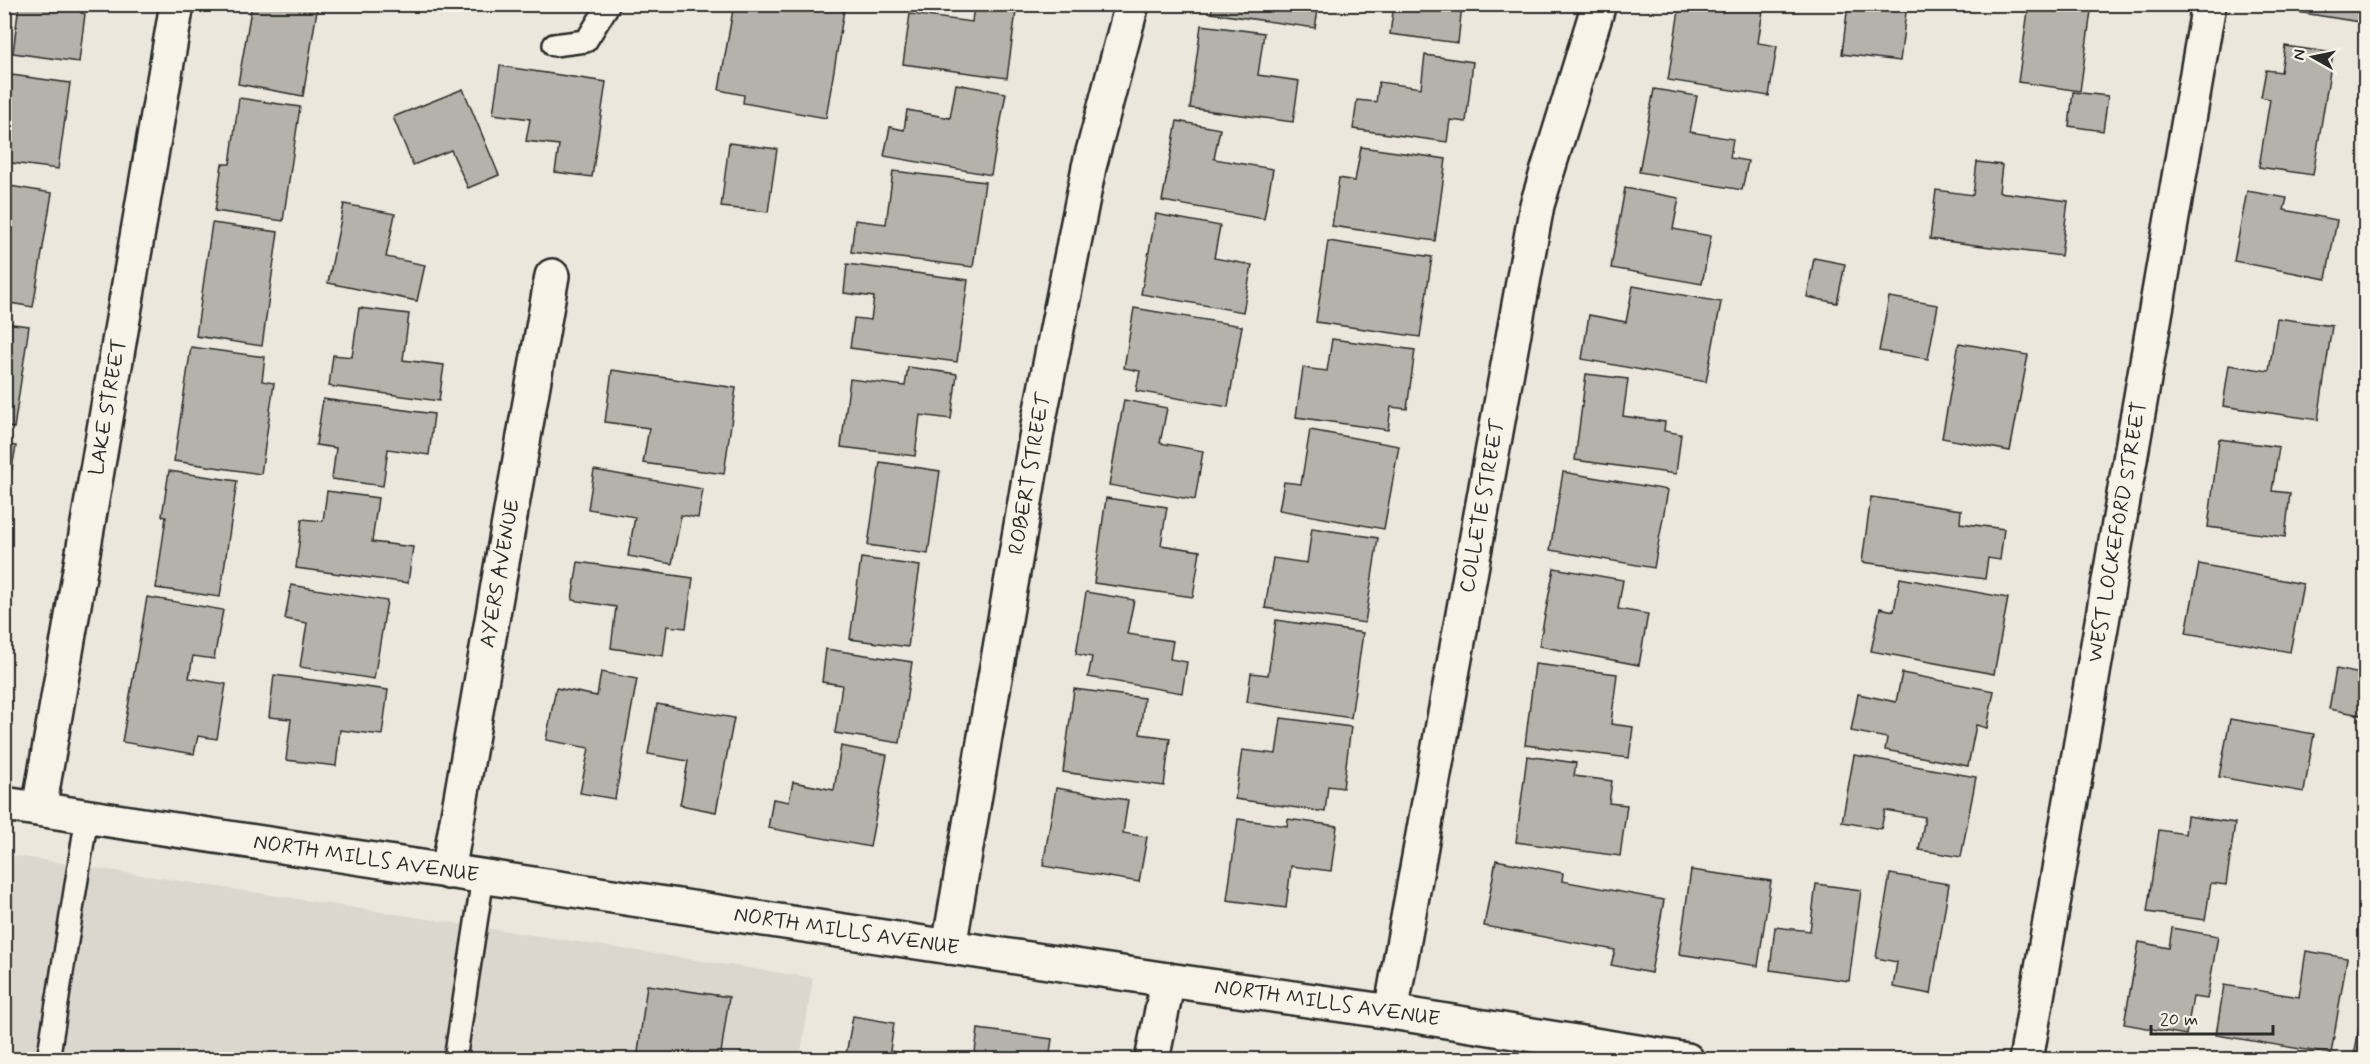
<svg xmlns="http://www.w3.org/2000/svg" width="2370" height="1064" font-family="Mynerve,sans-serif">
<style>
.built{fill:#dbd7ce}
.building{fill:#b5b2ab;stroke:#2b2b2b;stroke-width:1.5}
.lines{fill:none;stroke-linecap:round;stroke-linejoin:round}
.lane-casing{stroke:#2b2b2b;stroke-width:26}
.street-casing{stroke:#2b2b2b;stroke-width:38}
.secondary-casing{stroke:#2b2b2b;stroke-width:38}
.lane{stroke:#f7f3e8;stroke-width:21}
.street{stroke:#f7f3e8;stroke-width:33}
.secondary{stroke:#f7f3e8;stroke-width:33}
.labels{text-anchor:middle;dominant-baseline:central;stroke-width:4.5;stroke-linejoin:round;paint-order:stroke}
.street-label{font-size:21px;fill:#2b2b2b;stroke:#f7f3e8}
</style>
<rect width="100%" height="100%" fill="#ebe7dd"/>
<filter id="ink" filterUnits="userSpaceOnUse"><feTurbulence type="fractalNoise" baseFrequency=".0167" numOctaves="2"/><feDisplacementMap in="SourceGraphic" scale="12" xChannelSelector="R" yChannelSelector="G"/><feConvolveMatrix kernelMatrix="1 2 1 2 8 2 1 2 1" color-interpolation-filters="sRGB"/></filter>
<g filter="url(#ink)">
<polygon class="built" points="4,854 813,978 800,1059 5,1059"/>
<g class="building">
<polygon points="19,4 82,4 81,13 85,14 79,62 13,53"/>
<polygon points="252,4 318,4 303,96 238,84"/>
<polygon points="734,4 845,4 826,118 743,103 744,95 719,90"/>
<polygon points="974,4 1017,4 1007,78 903,64 910,14 972,22"/>
<polygon points="1213,4 1319,4 1315,28 1211,13"/>
<polygon points="1394,4 1504,4 1503,11 1462,5 1458,43 1390,34"/>
<polygon points="1680,4 1730,4 1763,10 1758,43 1777,46 1769,96 1668,80"/>
<polygon points="1848,4 1907,4 1900,61 1842,54"/>
<polygon points="2029,4 2092,4 2080,91 2018,82"/>
<polygon points="2285,4 2366,4 2366,23 2284,10"/>
<polygon points="1201,25 1264,33 1258,75 1299,81 1293,122 1190,108"/>
<polygon points="2285,46 2333,53 2313,175 2259,167 2270,99 2261,97 2266,70 2281,72"/>
<polygon points="1425,55 1473,62 1466,122 1450,120 1447,142 1353,129 1357,100 1376,102 1379,82 1421,88"/>
<polygon points="500,66 606,82 592,177 555,172 559,145 526,141 530,119 493,114"/>
<polygon points="4,74 70,83 58,169 4,162"/>
<polygon points="956,84 1006,93 991,175 884,156 890,127 904,130 907,110 950,118"/>
<polygon points="463,89 499,175 468,188 451,150 413,165 393,117"/>
<polygon points="1654,89 1697,96 1690,132 1733,139 1730,158 1748,161 1742,190 1639,172"/>
<polygon points="2073,92 2108,96 2103,131 2069,126"/>
<polygon points="239,98 300,107 283,221 215,211 222,164 230,164"/>
<polygon points="1177,121 1220,129 1214,159 1273,169 1264,219 1162,201"/>
<polygon points="729,143 777,149 768,212 721,207"/>
<polygon points="1361,147 1446,159 1435,241 1332,226 1339,178 1355,181"/>
<polygon points="1977,162 2002,165 1999,192 2068,201 2061,256 1930,239 1936,190 1973,195"/>
<polygon points="893,171 985,182 973,267 851,252 855,220 886,224"/>
<polygon points="4,185 52,193 33,307 4,302"/>
<polygon points="1625,188 1679,198 1673,229 1711,236 1702,284 1611,268"/>
<polygon points="2247,191 2287,198 2284,210 2337,220 2326,279 2234,261"/>
<polygon points="344,204 395,214 386,257 425,265 417,301 328,283"/>
<polygon points="1156,214 1220,226 1214,258 1252,265 1243,312 1141,294"/>
<polygon points="212,223 278,232 262,346 196,336"/>
<polygon points="1328,241 1432,257 1420,337 1316,322"/>
<polygon points="1814,258 1845,264 1837,303 1807,297"/>
<polygon points="847,264 968,280 957,362 850,348 854,318 871,320 874,297 844,293"/>
<polygon points="1633,286 1721,302 1706,382 1582,359 1589,315 1626,322"/>
<polygon points="1889,297 1938,305 1928,359 1879,351"/>
<polygon points="359,308 409,314 403,360 444,365 439,401 329,386 333,355 352,357"/>
<polygon points="1134,308 1242,326 1228,407 1136,391 1140,371 1124,368"/>
<polygon points="2277,318 2332,326 2318,420 2223,406 2229,365 2269,371"/>
<polygon points="4,323 29,326 14,428 4,426"/>
<polygon points="1332,339 1415,350 1407,409 1391,407 1388,430 1296,417 1303,368 1327,371"/>
<polygon points="1959,343 2028,355 2010,451 1942,438"/>
<polygon points="191,347 265,357 262,381 274,383 261,474 174,461"/>
<polygon points="908,367 957,374 951,419 920,415 915,456 841,447 850,379 905,386"/>
<polygon points="612,370 736,388 724,474 643,463 649,428 605,422"/>
<polygon points="1586,374 1628,379 1623,416 1665,422 1664,431 1681,434 1676,474 1575,460"/>
<polygon points="323,399 434,414 429,455 388,449 383,486 332,479 336,448 316,445"/>
<polygon points="1124,400 1167,408 1160,443 1203,451 1195,500 1109,485"/>
<polygon points="1310,430 1399,446 1384,529 1279,510 1284,482 1301,484"/>
<polygon points="2219,439 2279,447 2272,491 2290,493 2285,537 2208,527"/>
<polygon points="4,444 16,446 4,512"/>
<polygon points="880,462 940,471 928,554 868,545"/>
<polygon points="594,470 703,489 698,518 681,515 672,564 628,556 635,517 588,509"/>
<polygon points="169,471 237,481 220,597 156,588 166,517 162,516"/>
<polygon points="1563,472 1668,490 1654,568 1550,550"/>
<polygon points="327,491 378,498 372,542 413,547 408,583 296,568 302,519 323,521"/>
<polygon points="1871,497 1961,510 1960,523 2004,529 2000,560 1988,558 1985,579 1862,562"/>
<polygon points="1106,498 1167,507 1161,545 1200,551 1193,597 1094,583"/>
<polygon points="1312,528 1378,538 1365,623 1265,608 1273,558 1307,563"/>
<polygon points="861,558 920,566 908,647 850,639"/>
<polygon points="578,562 693,578 686,628 667,626 663,656 611,648 616,607 572,600"/>
<polygon points="2199,564 2303,584 2290,652 2186,633"/>
<polygon points="1554,568 1623,580 1618,609 1648,614 1639,665 1539,646"/>
<polygon points="1900,578 2008,598 1994,674 1871,651 1880,608 1894,611"/>
<polygon points="291,585 387,601 374,679 300,667 307,623 285,619"/>
<polygon points="1086,592 1134,600 1127,634 1173,641 1170,659 1187,662 1182,693 1088,677 1092,657 1076,654"/>
<polygon points="147,597 223,610 214,659 193,656 189,678 226,684 217,739 198,736 194,754 122,742"/>
<polygon points="1276,620 1363,633 1351,718 1247,702 1251,673 1268,675"/>
<polygon points="826,649 912,662 900,743 835,733 842,685 822,682"/>
<polygon points="1535,664 1617,674 1611,724 1633,727 1629,758 1525,745"/>
<polygon points="2336,669 2366,675 2366,716 2329,709"/>
<polygon points="601,672 637,679 615,799 580,793 589,748 546,740 556,688 597,696"/>
<polygon points="1902,673 1994,691 1987,728 1976,725 1968,766 1885,750 1887,738 1851,731 1858,694 1896,702"/>
<polygon points="274,675 388,690 382,735 340,730 336,766 286,760 291,719 269,717"/>
<polygon points="1074,689 1144,698 1140,734 1170,738 1164,786 1063,772"/>
<polygon points="657,704 734,718 716,812 680,805 688,761 648,754"/>
<polygon points="1281,718 1351,727 1343,788 1328,786 1325,812 1235,799 1242,750 1276,754"/>
<polygon points="2230,719 2314,734 2304,792 2219,777"/>
<polygon points="841,746 887,755 870,847 768,828 773,799 789,802 793,782 834,790"/>
<polygon points="1854,755 1976,777 1961,857 1919,850 1925,817 1885,810 1881,829 1842,822"/>
<polygon points="1527,756 1576,763 1574,776 1612,781 1609,803 1627,805 1620,856 1516,842"/>
<polygon points="1056,788 1128,800 1123,833 1147,837 1139,882 1043,866"/>
<polygon points="2187,816 2235,823 2226,885 2211,883 2205,920 2147,912 2159,830 2185,834"/>
<polygon points="1238,819 1287,826 1288,819 1337,826 1331,871 1291,866 1286,908 1227,900"/>
<polygon points="1496,860 1563,873 1562,881 1664,900 1651,973 1611,965 1615,950 1484,926"/>
<polygon points="1691,870 1771,881 1758,966 1679,954"/>
<polygon points="1890,874 1949,884 1931,994 1893,987 1897,962 1876,958"/>
<polygon points="1816,884 1861,890 1849,981 1770,970 1775,927 1810,931"/>
<polygon points="2172,928 2218,936 2207,999 2193,997 2186,1035 2124,1024 2139,942 2169,948"/>
<polygon points="2306,951 2347,958 2331,1054 2216,1035 2224,985 2299,997"/>
<polygon points="647,985 729,997 720,1060 637,1060"/>
<polygon points="2363,1007 2366,1007 2366,1057 2354,1056"/>
<polygon points="853,1016 894,1023 890,1051 934,1060 845,1060"/>
<polygon points="978,1029 1052,1039 1049,1060 974,1060"/>
</g>
<g class="lines">
<defs>
<g id="lane">
<polyline points="554,45 586,41 609,4"/>
<polyline points="48,1060 87,816"/>
<polyline points="455,1060 483,877"/>
</g>
<g id="street">
<path id="s1" d="M39,809l138,-805"/>
<path id="s2" d="M448,872l104,-596"/>
<path id="s3" d="M949,947l90,-527 50,-253 43,-163"/>
<path id="s4" d="M1391,1012l146,-807 62,-201"/>
<polyline points="1152,1060 1168,980"/>
</g>
<g id="secondary">
<path id="s5" d="M4,804l1164,176 223,32 296,48"/>
<path id="s6" d="M2026,1060l183,-1056"/>
</g>
</defs>
<use href="#lane" class="lane-casing"/>
<use href="#street" class="street-casing"/>
<use href="#secondary" class="secondary-casing"/>
<use href="#lane" class="lane"/>
<use href="#street" class="street"/>
<use href="#secondary" class="secondary"/>
</g>
</g>
<g class="labels">
<g class="street-label">
<text stroke="none"><textPath href="#s1" startOffset="408">LAKE STREET</textPath></text>
<text stroke="none"><textPath href="#s3" startOffset="480">ROBERT STREET</textPath></text>
<text stroke="none"><textPath href="#s4" startOffset="514">COLLETE STREET</textPath></text>
<text stroke="none"><textPath href="#s6" startOffset="536">WEST LOCKEFORD STREET</textPath></text>
<text stroke="none"><textPath href="#s2" startOffset="303">AYERS AVENUE</textPath></text>
<text stroke="none"><textPath href="#s5" startOffset="366">NORTH MILLS AVENUE</textPath></text>
<text stroke="none"><textPath href="#s5" startOffset="852">NORTH MILLS AVENUE</textPath></text>
<text stroke="none"><textPath href="#s5" startOffset="1338">NORTH MILLS AVENUE</textPath></text>
</g>
</g>
<rect width="2370" height="1064" fill="none" stroke="#f7f3e8" stroke-width="24"/>
<rect x="12" y="12" width="2346" height="1040" fill="none" stroke="#2b2b2b" stroke-width="2" filter="url(#ink)"/>
<g transform="translate(2313 57) rotate(279)" stroke="#f7f3e8" stroke-width="4.5" paint-order="stroke">
<path d="M0-4.5L10 22L0 15L-10 22Z" fill="#2b2b2b"/>
<text y="-9" font-size="16" font-weight="bold" text-anchor="middle" fill="#2b2b2b">N</text>
</g>
<path d="M2151 1025v9h122v-9" fill="none" stroke="#2b2b2b" stroke-width="3"/>
<text x="2160" y="1025" font-size="18" fill="#2b2b2b" stroke="#f7f3e8" stroke-width="4.5" paint-order="stroke">20 m</text>
</svg>
